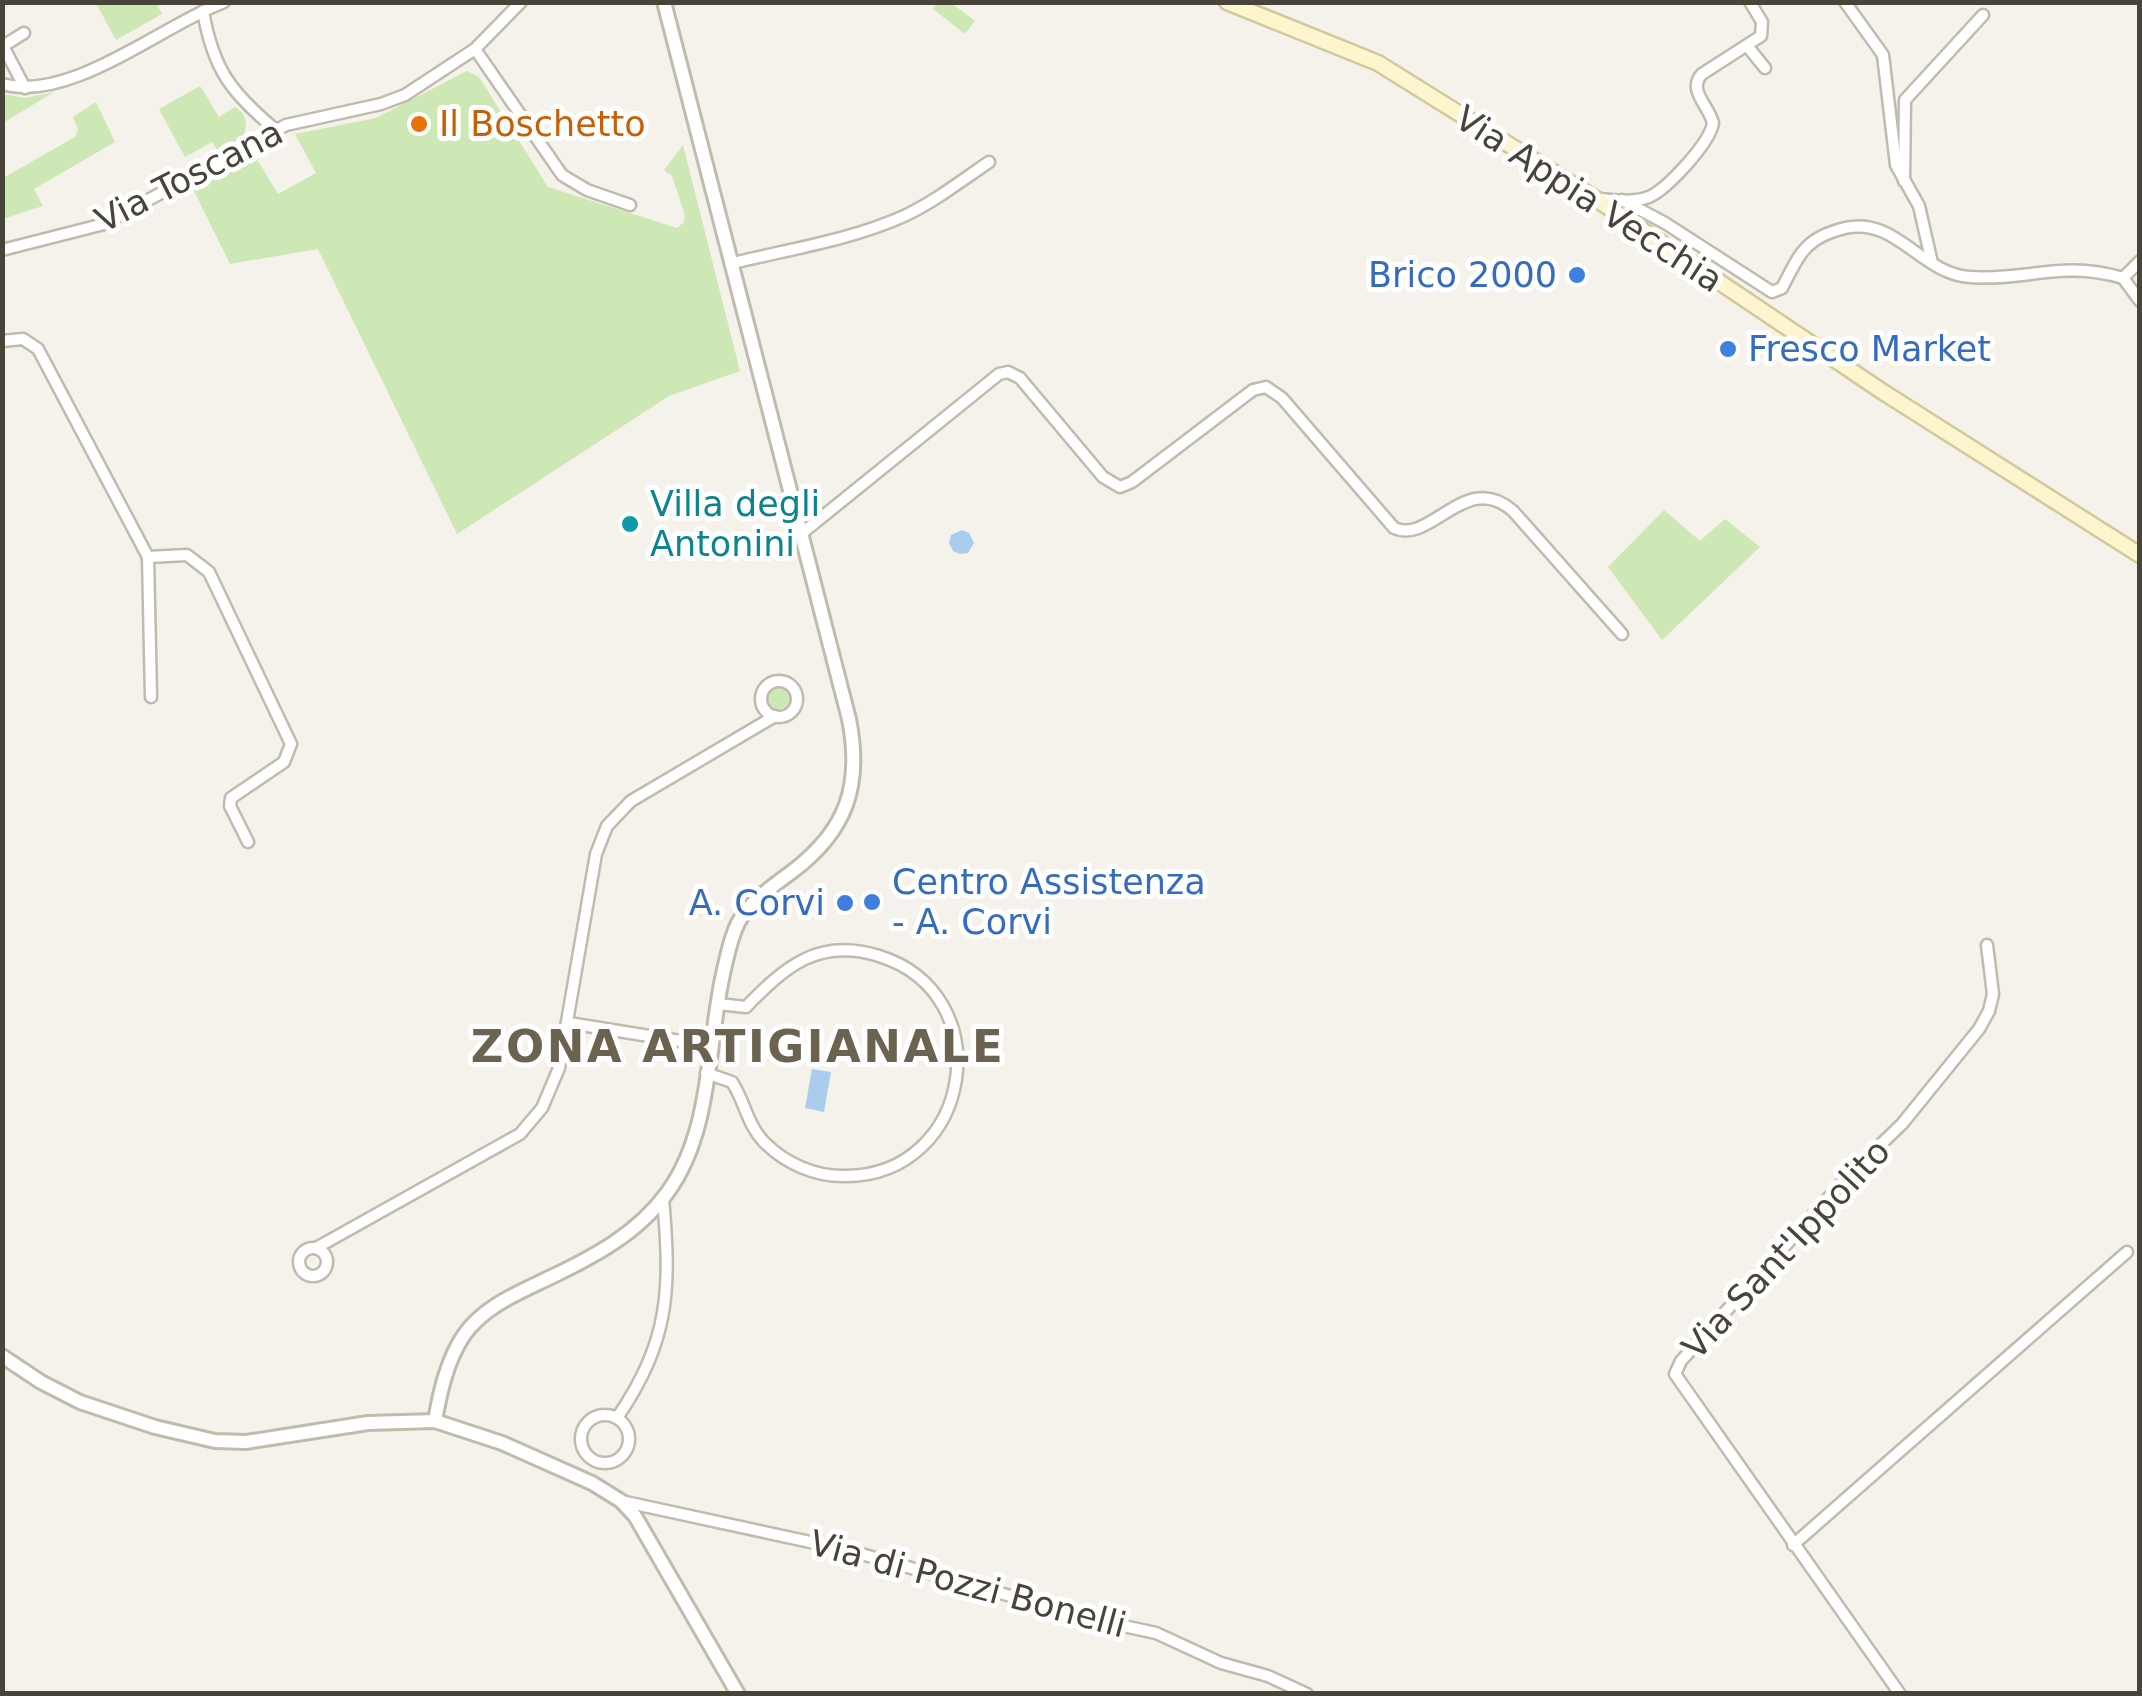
<svg xmlns="http://www.w3.org/2000/svg" width="2142" height="1696" font-family="'DejaVu Sans',sans-serif">
<style>
.green{fill:#cde7b5}
.water{fill:#aacdee}
.lines{fill:none;stroke-linecap:round;stroke-linejoin:round}
.minor-casing{stroke:#c0bbad;stroke-width:15}
.tertiary-casing{stroke:#c0bbad;stroke-width:18}
.secondary-casing{stroke:#d2c89c;stroke-width:19}
.minor{stroke:#fff;stroke-width:10}
.tertiary{stroke:#fff;stroke-width:12}
.secondary{stroke:#fdf5cd;stroke-width:14}
.food-dot{fill:#e8710a;stroke:#fff;stroke-width:4}
.shop-dot{fill:#3f7fe0;stroke:#fff;stroke-width:4}
.culture-dot{fill:#0f9aa8;stroke:#fff;stroke-width:4}
.labels{text-anchor:middle;dominant-baseline:central;stroke-width:10;stroke-linejoin:round;paint-order:stroke}
.food-label{font-size:35px;fill:#c56008;stroke:#fff;text-anchor:start}
.street-label{font-size:35px;fill:#494439;stroke:#fff}
.shop-label{font-size:35px;fill:#366cbe;stroke:#fff;text-anchor:end}
.culture-label{font-size:35px;fill:#0d838f;stroke:#fff;text-anchor:start}
.district-label{font-size:45px;font-weight:bold;letter-spacing:2.5px;fill:#6b6250;stroke:#fff}
</style>
<rect width="100%" height="100%" fill="#f5f2eb"/>
<g class="green">
<polygon points="96,3 156,3 162,14 116,40"/>
<polygon points="937,3 951,3 975,21 965,34 933,9"/>
<polygon points="467,71 479,77 548,187 677,228 684,222 685,216 672,176 664,170 683,145 740,371 669,396 457,534 318,249 230,264 192,187 253,153 278,194 316,173 295,134 376,118"/>
<path d="M200,86l19,31 16,-10c12,7 13,18 8,31l-25,13 -6,-9 -27,15 -26,-48z"/>
<polygon points="54,92 3,123 3,94 25,98"/>
<polygon points="96,102 115,142 34,189 43,206 3,219 3,178 75,137 78,130 73,117"/>
<polygon points="1664,510 1700,541 1725,519 1760,547 1662,640 1608,567"/>
<circle cx="779" cy="698" r="11"/>
</g>
<g class="water">
<polygon points="962,530 969,533 974,543 968,553 960,554 953,551 949,543 951,535"/>
<polygon points="812,1069 831,1072 824,1112 805,1108"/>
</g>
<g class="lines">
<defs>
<g id="minor">
<polyline points="1845,2 1883,55 1896,165 1919,206 1932,263"/>
<path d="M203,11c10,58 28,82 73,119"/>
<polyline points="24,33 3,46 25,88"/>
<polyline points="1748,47 1765,68"/>
<polyline points="475,49 562,175 587,190 630,205"/>
<path d="M2,84c68,19 159,-58 222,-82"/>
<polyline points="1904,181 1905,100 1983,15"/>
<path d="M1599,199c16,1 35,4 50,-2 18,-8 61,-54 64,-74 -4,-17 -26,-33 -11,-49l59,-38 1,-14 -12,-20"/>
<path d="M1622,200l43,23 107,69 10,-4c18,-34 22,-50 63,-60 51,-12 76,46 125,49 58,4 91,-17 153,1l17,23"/>
<polyline points="2,250 104,224 286,125 381,104 405,95 475,49 521,2"/>
<path d="M733,263c57,-14 118,-23 171,-47 30,-14 57,-35 85,-54"/>
<polyline points="2123,278 2140,261"/>
<polyline points="2,341 23,339 38,349 148,557 187,555 209,572 291,744 284,762 231,798 230,806 248,842"/>
<path d="M801,534l198,-160 9,-2 12,6 83,99 17,10 12,-5 121,-92 13,-3 16,11 112,130c37,17 72,-59 119,-17l109,123"/>
<polyline points="148,557 151,697"/>
<circle cx="779" cy="699" r="18"/>
<polyline points="569,1023 711,1046"/>
<path d="M706,1073l26,9c13,20 15,42 32,60 22,22 52,35 82,34 127,-1 155,-182 33,-220 -61,-19 -94,11 -133,51l-28,-3"/>
<polyline points="316,1248 520,1134 542,1108 559,1068 596,854 607,826 631,801 775,716"/>
<circle cx="313" cy="1262" r="14"/>
<circle cx="605" cy="1439" r="24"/>
<path d="M617,1418c53,-78 54,-128 46,-220"/>
<polyline points="621,1501 847,1550 1096,1620 1156,1633 1221,1663 1268,1676 1307,1694"/>
<polyline points="1793,1545 2127,1252"/>
<polyline points="1900,1694 1675,1374 1681,1361 1850,1174 1902,1124 1979,1029 1989,1011 1993,994 1987,945"/>
</g>
<g id="tertiary">
<polyline points="2,1356 41,1382 80,1402 155,1427 215,1441 246,1442 368,1423 435,1421 502,1443 592,1483 621,1501 635,1516 738,1694"/>
<path d="M435,1421c5,-29 12,-61 29,-86 20,-29 56,-43 87,-58 44,-21 87,-44 116,-84 45,-61 40,-147 56,-219 4,-17 7,-35 15,-51 12,-22 35,-37 55,-52 54,-41 69,-86 56,-152l-185,-717"/>
</g>
<polyline id="secondary" points="1227,2 1378,63 1596,199 1883,392 2140,555"/>
</defs>
<use href="#minor" class="minor-casing"/>
<use href="#tertiary" class="tertiary-casing"/>
<use href="#secondary" class="secondary-casing"/>
<use href="#minor" class="minor"/>
<use href="#tertiary" class="tertiary"/>
<use href="#secondary" class="secondary"/>
</g>
<circle class="food-dot" cx="419" cy="124" r="10"/>
<g class="shop-dot">
<circle cx="1577" cy="275" r="10"/>
<circle cx="1728" cy="349" r="10"/>
<circle cx="872" cy="902" r="10"/>
<circle cx="845" cy="903" r="10"/>
</g>
<circle class="culture-dot" cx="630" cy="524" r="10"/>
<g class="labels">
<g class="food-label">
<text x="439" y="124">Il Boschetto</text>
</g>
<g class="street-label">
<text transform="translate(189 176) rotate(-27)">Via Toscana</text>
<text transform="translate(1589 199) rotate(33)">Via Appia Vecchia</text>
<text transform="translate(1786 1249) rotate(-47)">Via Sant'Ippolito</text>
<text transform="translate(968 1584) rotate(15)">Via di Pozzi Bonelli</text>
</g>
<g class="shop-label">
<text x="1557" y="275">Brico 2000</text>
<text x="1748" y="349" text-anchor="start">Fresco Market</text>
<text x="892" y="882" text-anchor="start">Centro Assistenza<tspan x="892" dy="40">- A. Corvi</tspan></text>
<text x="825" y="903">A. Corvi</text>
</g>
<g class="culture-label">
<text x="650" y="504">Villa degli<tspan x="650" dy="40">Antonini</tspan></text>
</g>
<g class="district-label">
<text x="738" y="1046">ZONA ARTIGIANALE</text>
</g>
</g>
<rect width="2142" height="1696" fill="none" stroke="#494439" stroke-width="10"/>
</svg>
